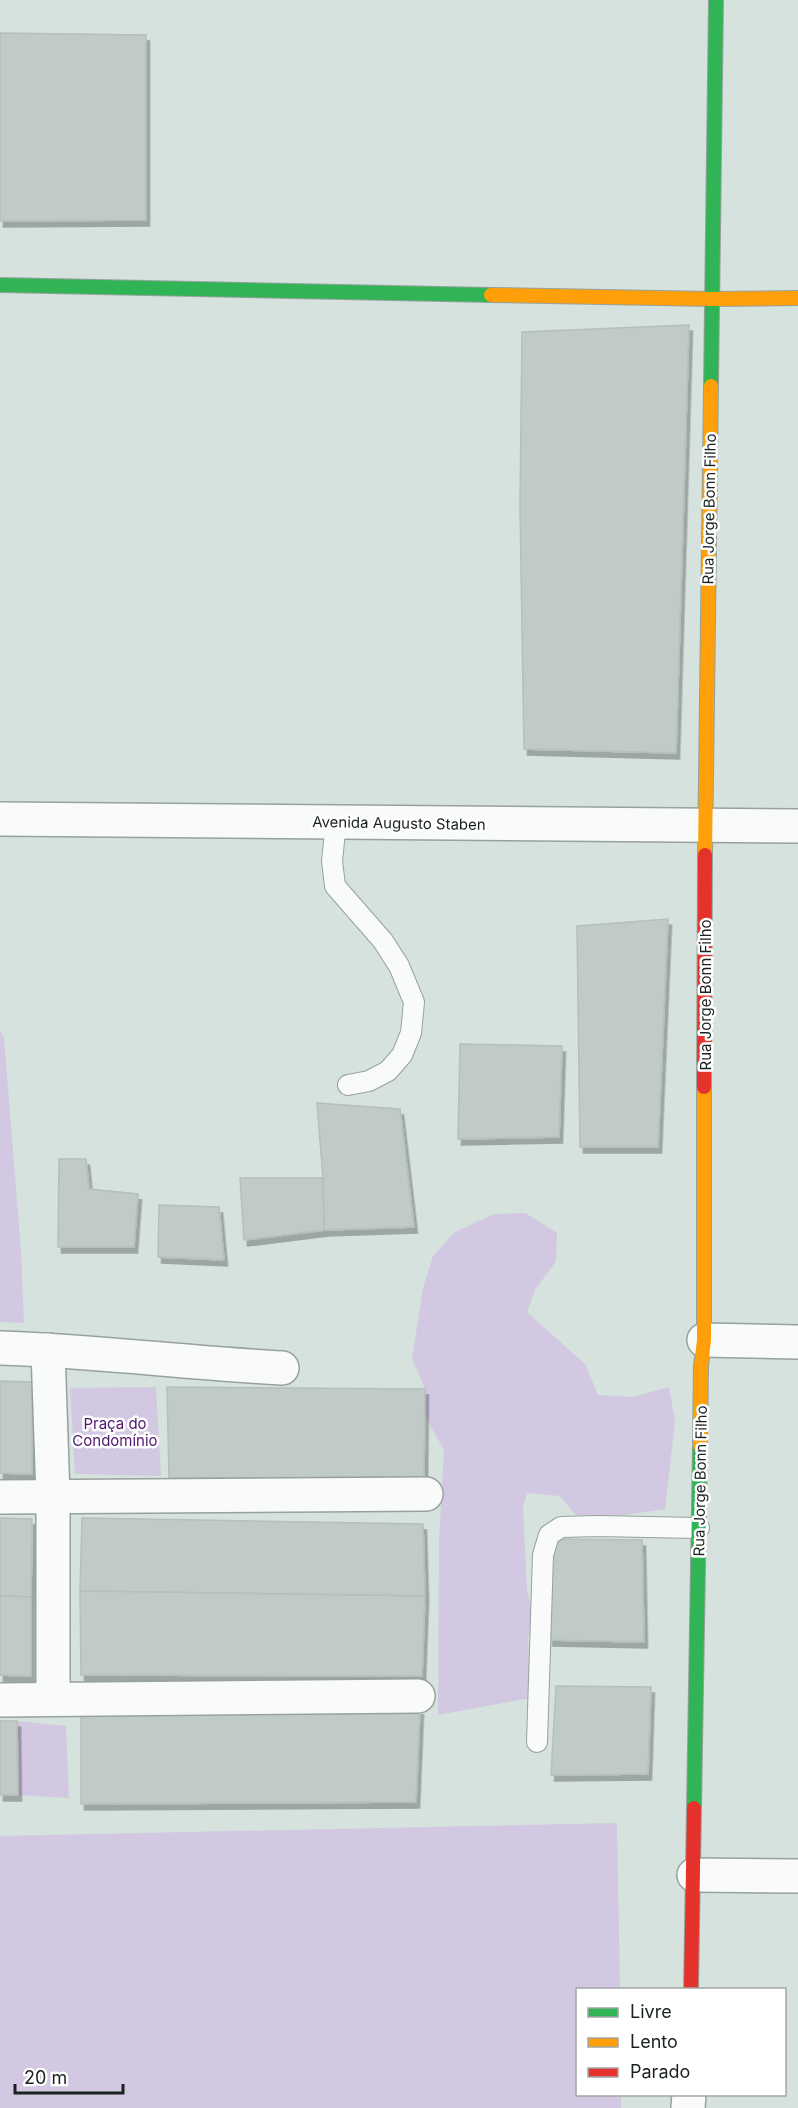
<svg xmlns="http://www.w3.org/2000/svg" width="798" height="2108" font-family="Inter,sans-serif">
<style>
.green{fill:#d3c8e1}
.building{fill:#c0cbc7;stroke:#b5bfbb;stroke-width:1.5;filter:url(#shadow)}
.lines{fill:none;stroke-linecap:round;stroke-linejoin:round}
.lane-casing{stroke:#97a19d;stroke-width:22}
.street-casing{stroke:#97a19d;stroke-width:36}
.fast-casing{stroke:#97a19d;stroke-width:16}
.slow-casing{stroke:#97a19d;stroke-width:16}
.jam-casing{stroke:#97a19d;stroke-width:16}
.lane{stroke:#f9fbfa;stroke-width:20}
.street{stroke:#f9fbfa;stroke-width:33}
.fast{stroke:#30b455;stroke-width:14}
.slow{stroke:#ff9f0a;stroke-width:14}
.jam{stroke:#e5322d;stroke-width:14}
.labels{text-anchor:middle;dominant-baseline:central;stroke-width:5;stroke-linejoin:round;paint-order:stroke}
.street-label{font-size:15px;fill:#19221e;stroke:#fff}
.park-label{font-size:15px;fill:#51146c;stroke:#fff}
</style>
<defs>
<filter id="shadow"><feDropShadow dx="3.5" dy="6" stdDeviation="0" flood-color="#0004"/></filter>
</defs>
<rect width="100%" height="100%" fill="#d5e2dd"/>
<g class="green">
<polygon points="0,1030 4,1038 21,1251 24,1323 0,1322"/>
<polygon points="525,1213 557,1233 556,1261 535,1290 527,1312 585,1364 598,1395 633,1397 669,1387 675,1422 665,1509 624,1515 576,1515 560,1496 527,1493 523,1507 527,1591 533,1613 528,1637 530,1698 438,1715 439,1542 444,1450 425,1416 425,1389 412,1359 423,1288 433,1256 455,1232 494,1214"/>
<polygon points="156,1387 161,1476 75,1474 70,1388"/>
<polygon points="17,1721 66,1726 69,1798 18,1795"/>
<polygon points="617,1823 620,1989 578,1990 578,2094 621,2095 621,2108 0,2108 0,1836"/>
</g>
<g class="building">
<polygon points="0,33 146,35 146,220 0,221"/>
<polygon points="689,325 676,753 524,749 520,506 522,332"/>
<polygon points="668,919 658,1147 580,1147 577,926"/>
<polygon points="460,1044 562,1046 559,1137 458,1139"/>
<polygon points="317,1103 400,1109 414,1227 324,1230 323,1178"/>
<polygon points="59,1159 86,1159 89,1189 138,1194 134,1247 58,1247"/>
<polygon points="240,1178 323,1178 324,1230 244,1240"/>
<polygon points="159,1205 219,1207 224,1260 158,1257"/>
<polygon points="0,1381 32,1382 32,1474 0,1473"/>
<polygon points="167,1387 425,1389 424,1477 169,1478"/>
<polygon points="0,1518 32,1519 31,1597 0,1596"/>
<polygon points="82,1518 423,1524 425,1596 80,1591"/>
<polygon points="552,1539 642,1540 644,1642 549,1640"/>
<polygon points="80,1591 425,1596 422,1676 81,1675"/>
<polygon points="0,1596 31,1597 31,1676 0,1675"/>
<polygon points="556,1686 651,1687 648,1774 551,1775"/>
<polygon points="420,1709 416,1802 81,1804 81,1713"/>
<polygon points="0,1721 17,1721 18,1795 0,1795"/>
</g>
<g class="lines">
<defs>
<g id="lane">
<polyline points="336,822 332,861 335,886 383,941 399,966 414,1002 411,1033 402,1055 388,1071 369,1081 348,1085"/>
<polyline points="537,1742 543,1555 549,1535 561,1527 597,1526 699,1528"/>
</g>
<g id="street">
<polyline points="0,819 798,826"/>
<polyline points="704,1340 798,1342"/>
<path d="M0,1348c94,3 188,15 282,20"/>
<polyline points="48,1350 53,1497 53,1699"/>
<polyline points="0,1497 426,1494"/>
<polyline points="0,1700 418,1696"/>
<polyline points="694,1875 798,1876"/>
<polyline points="688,2108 689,2094"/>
</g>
<g id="fast">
<polyline points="0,285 491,295"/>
<polyline points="711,386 716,0"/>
<polyline points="694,1808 700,1445"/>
</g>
<g id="slow">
<polyline points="491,295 711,299 798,298"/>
<polyline points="705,855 711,386"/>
<polyline points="700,1445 701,1366 704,1340 704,1087"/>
</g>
<g id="jam">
<polyline points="704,1087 705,855"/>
<polyline points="691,1990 694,1808"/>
</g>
</defs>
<use href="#lane" class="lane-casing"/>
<use href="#street" class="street-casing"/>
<use href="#fast" class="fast-casing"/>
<use href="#slow" class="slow-casing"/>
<use href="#jam" class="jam-casing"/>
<use href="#lane" class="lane"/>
<use href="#street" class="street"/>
<use href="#fast" class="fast"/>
<use href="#slow" class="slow"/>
<use href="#jam" class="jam"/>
</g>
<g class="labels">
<g class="street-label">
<text transform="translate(709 509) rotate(-89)">Rua Jorge Bonn Filho</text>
<text transform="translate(399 823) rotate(1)">Avenida Augusto Staben</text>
<text transform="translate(705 995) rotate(-90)">Rua Jorge Bonn Filho</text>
<text transform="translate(700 1481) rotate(-89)">Rua Jorge Bonn Filho</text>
</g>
<g class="park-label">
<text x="115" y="1423">Praça do<tspan x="115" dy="17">Condomínio</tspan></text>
</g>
</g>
<rect x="576" y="1988" width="210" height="108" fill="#ffffff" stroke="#a3a7a5" stroke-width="1.5"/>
<rect x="588" y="2008" width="30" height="9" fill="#30b455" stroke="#a3a7a5" stroke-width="1.5"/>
<text x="630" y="2018" font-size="18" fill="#19221e">Livre</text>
<rect x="588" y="2038" width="30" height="9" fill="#ff9f0a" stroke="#a3a7a5" stroke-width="1.5"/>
<text x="630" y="2048" font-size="18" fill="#19221e">Lento</text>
<rect x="588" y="2068" width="30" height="9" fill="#e5322d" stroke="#a3a7a5" stroke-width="1.5"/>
<text x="630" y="2078" font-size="18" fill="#19221e">Parado</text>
<path d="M15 2084v9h108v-9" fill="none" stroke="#19221e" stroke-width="3"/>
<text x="24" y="2084" font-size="18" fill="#19221e" stroke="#ffffff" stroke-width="4.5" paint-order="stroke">20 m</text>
</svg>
